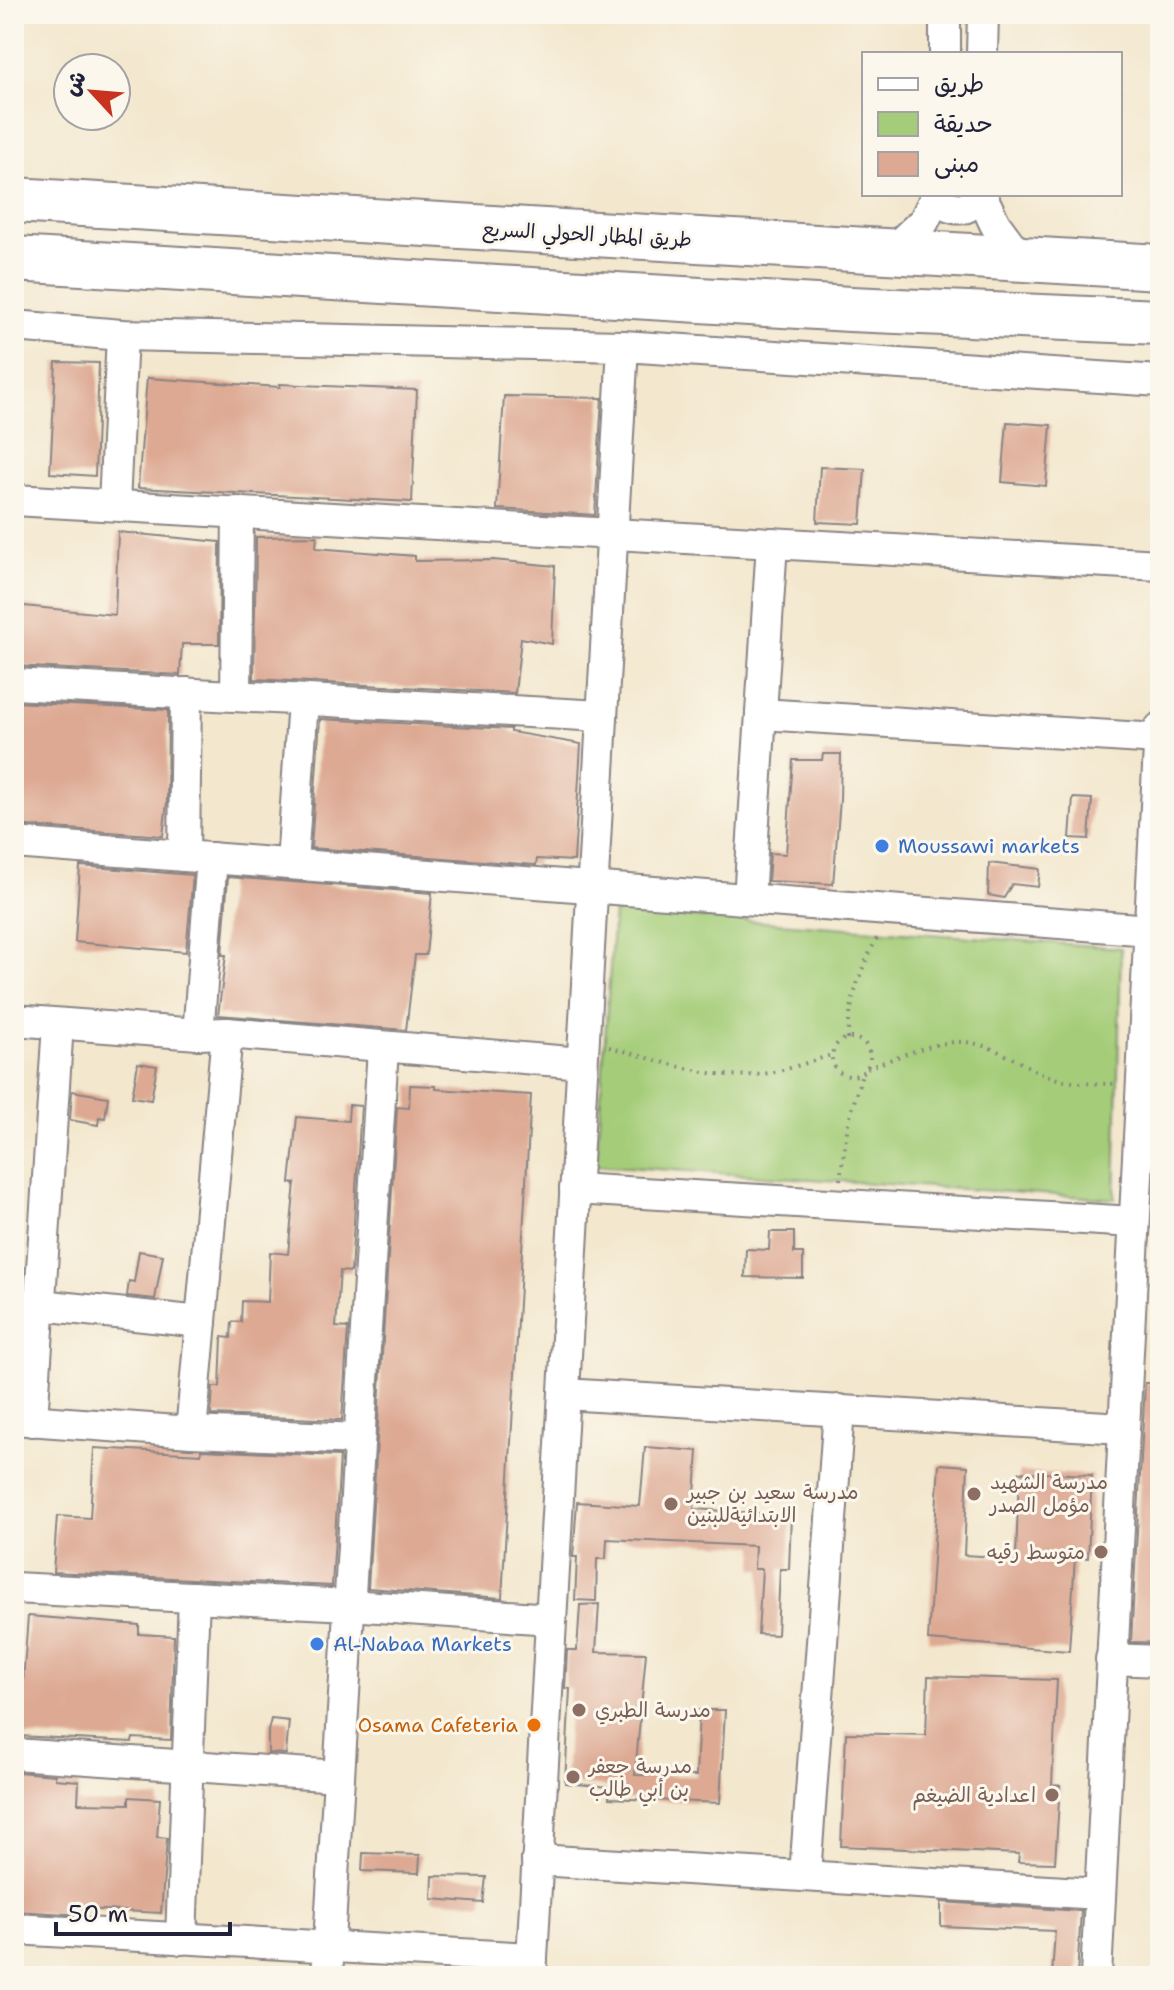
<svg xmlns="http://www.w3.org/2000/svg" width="1174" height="1990" font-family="'Shantell Sans','Playpen Sans Arabic',sans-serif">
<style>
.green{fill:#a5cd79;stroke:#64785a;stroke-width:2}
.building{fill:#dda993}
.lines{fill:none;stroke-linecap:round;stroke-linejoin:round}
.minor-casing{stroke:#8a8484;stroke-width:34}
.highway-casing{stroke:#8a8484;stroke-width:48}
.path{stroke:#8a8484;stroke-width:4;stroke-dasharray:2 6;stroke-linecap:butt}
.minor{stroke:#fff;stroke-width:30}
.highway{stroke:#fff;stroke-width:44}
.shop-dot{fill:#3f7fe0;stroke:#fbf7ec;stroke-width:3}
.education-dot{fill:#8d6e63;stroke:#fbf7ec;stroke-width:3}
.food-dot{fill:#e8710a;stroke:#fbf7ec;stroke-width:3}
.labels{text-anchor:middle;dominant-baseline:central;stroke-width:6;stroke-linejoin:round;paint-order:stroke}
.street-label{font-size:20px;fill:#22223b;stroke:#fbf7ec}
.shop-label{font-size:20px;fill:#366cbe;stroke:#fbf7ec;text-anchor:start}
.education-label{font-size:20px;fill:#785e54;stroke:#fbf7ec;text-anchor:start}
.food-label{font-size:20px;fill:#c56008;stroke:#fbf7ec;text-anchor:end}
</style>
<rect width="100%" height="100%" fill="#fbf7ec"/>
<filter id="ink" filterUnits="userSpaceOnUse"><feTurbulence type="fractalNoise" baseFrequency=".0125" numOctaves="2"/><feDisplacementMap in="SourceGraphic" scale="16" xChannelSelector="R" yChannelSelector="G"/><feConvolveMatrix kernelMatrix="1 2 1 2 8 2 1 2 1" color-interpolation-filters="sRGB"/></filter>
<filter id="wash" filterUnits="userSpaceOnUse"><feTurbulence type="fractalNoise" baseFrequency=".006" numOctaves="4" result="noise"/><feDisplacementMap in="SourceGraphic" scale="32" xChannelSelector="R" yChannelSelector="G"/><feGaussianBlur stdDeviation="1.8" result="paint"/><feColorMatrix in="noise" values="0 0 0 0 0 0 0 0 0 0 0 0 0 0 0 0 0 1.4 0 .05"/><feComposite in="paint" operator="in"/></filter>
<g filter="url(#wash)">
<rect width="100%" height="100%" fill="#f3e7cd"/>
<polygon class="green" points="614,911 1121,948 1115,1199 596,1165"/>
<g id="blocks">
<g class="building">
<polygon points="56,362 99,363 95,476 50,473"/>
<polygon points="147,378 280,387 280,384 417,390 412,502 138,488"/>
<polygon points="504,396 602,398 595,515 497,509"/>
<polygon points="1007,422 1051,425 1046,486 1002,482"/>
<polygon points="820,467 865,469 861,524 817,522"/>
<polygon points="118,532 220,542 219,644 182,644 180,675 14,666 14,605 115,615"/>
<polygon points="317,536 316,548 415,556 415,561 493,560 555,566 552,644 521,638 515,693 254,679 256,537"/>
<polygon points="14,702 168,710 167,802 163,836 14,825"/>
<polygon points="320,719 511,729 511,732 581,744 574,861 537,859 536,865 311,848"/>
<polygon points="823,754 841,754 840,800 833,884 768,881 770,853 786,854 793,760 822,760"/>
<polygon points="1073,798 1092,799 1089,839 1070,838"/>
<polygon points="989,863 1040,869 1038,887 1012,884 1004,898 988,895"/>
<polygon points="80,866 193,875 186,952 75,942"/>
<polygon points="228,877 432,893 426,955 415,955 406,1030 218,1015 226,955 222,955"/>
<polygon points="138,1063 157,1066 151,1100 132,1097"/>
<polygon points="410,1085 436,1086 436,1089 531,1095 502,1598 368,1588 397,1107 409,1108"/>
<polygon points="72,1091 108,1097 105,1118 99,1117 98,1125 70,1120"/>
<polygon points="349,1105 361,1106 351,1272 340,1271 336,1327 348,1328 342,1420 211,1415 213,1387 220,1387 222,1337 231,1338 232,1322 241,1322 242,1301 268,1302 270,1252 288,1254 295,1183 290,1183 297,1117 348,1121"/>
<polygon points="770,1232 794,1232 794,1253 803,1253 803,1278 745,1277 746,1249 769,1250"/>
<polygon points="139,1251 163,1255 155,1299 127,1296 129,1281 134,1282"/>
<polygon points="14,1270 24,1272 20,1329 14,1329"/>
<polygon points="1145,1383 1160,1383 1160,1643 1131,1642"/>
<polygon points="645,1447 698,1451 694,1509 791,1515 789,1569 780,1569 777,1635 758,1634 762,1569 754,1569 755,1546 607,1539 606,1559 597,1559 596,1601 575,1600 577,1557 573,1557 577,1502 640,1506"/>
<polygon points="94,1448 201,1454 201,1450 340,1456 332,1586 53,1572 57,1516 90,1518"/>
<polygon points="939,1464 968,1466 964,1555 1016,1558 1019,1472 1092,1475 1088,1558 1075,1557 1069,1651 928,1640"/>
<polygon points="599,1604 596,1652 646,1653 635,1775 696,1776 699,1710 725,1710 720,1803 609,1798 610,1787 565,1783 570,1689 565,1688 567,1650 577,1650 580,1605"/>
<polygon points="28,1616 139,1625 139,1634 174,1636 171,1740 133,1738 132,1742 19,1736"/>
<polygon points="928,1676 1057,1680 1052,1785 1060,1785 1055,1863 1018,1862 1019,1854 841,1846 846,1733 926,1735"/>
<polygon points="271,1719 289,1721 286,1754 268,1753 268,1731"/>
<polygon points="17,1772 55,1775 55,1779 79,1781 78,1803 129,1804 129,1797 160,1799 157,1837 167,1838 161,1913 85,1909 85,1915 14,1911 14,1781 16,1782"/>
<polygon points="363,1853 420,1855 419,1873 362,1871"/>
<polygon points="433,1876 486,1877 483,1903 432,1899"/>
<polygon points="941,1902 1081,1911 1077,1976 1052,1976 1055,1931 941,1926"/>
</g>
</g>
</g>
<g filter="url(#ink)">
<use href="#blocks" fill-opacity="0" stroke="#8a8484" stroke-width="2"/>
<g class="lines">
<defs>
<g id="minor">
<polyline points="945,54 945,14"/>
<polyline points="982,54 983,14"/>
<polyline points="981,194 995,224 1020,258"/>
<path d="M936,196c13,15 33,19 42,-2"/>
<polyline points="892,251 924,221 937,194"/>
<polyline points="14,326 122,335 623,346 1160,381"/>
<polyline points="14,500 1160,565"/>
<polyline points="114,505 122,335"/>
<polyline points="14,684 602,716"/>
<polyline points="236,696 238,512"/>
<polyline points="761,714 1159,739"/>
<polyline points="14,843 1150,930"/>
<polyline points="184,856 186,693"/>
<polyline points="292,864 303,700"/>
<polyline points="749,899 772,543"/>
<polyline points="14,1020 198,1034 227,1033 582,1063"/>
<polyline points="198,1034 212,858"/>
<polyline points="575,1189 1134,1222"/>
<polyline points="40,1305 201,1322"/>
<polyline points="564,1394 1123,1428"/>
<polyline points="14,1419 191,1432 359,1439"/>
<polyline points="32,1421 58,1024"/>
<polyline points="191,1432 227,1033"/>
<polyline points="14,1588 349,1605 551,1619"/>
<polyline points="1111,1659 1160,1661"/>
<polyline points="14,1754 339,1776"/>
<polyline points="537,1860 1099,1894"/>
<polyline points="805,1875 839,1410"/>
<polyline points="14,1929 532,1958"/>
<polyline points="181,1939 194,1597"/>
<polyline points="327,1976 383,1048"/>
<polyline points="531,1976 623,346"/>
<polyline points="1096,1976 1160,728"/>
</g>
<g id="highway">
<polyline points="14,200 1160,267"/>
<polyline points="14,259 850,309 1160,322"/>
</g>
</defs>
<use href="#minor" class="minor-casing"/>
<use href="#highway" class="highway-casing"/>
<g class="path">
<circle cx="851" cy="1057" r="19"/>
<path d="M847,1039c5,-47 11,-64 32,-105"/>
<path d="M609,1047c47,12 96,32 145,28 27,-2 53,-13 78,-20"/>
<path d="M867,1068c31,-10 64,-27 96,-26 32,2 57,23 86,34 21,9 46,7 68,8"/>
<polyline points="840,1180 848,1124 862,1073"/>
</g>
<use href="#minor" class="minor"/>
<use href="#highway" class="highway"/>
</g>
</g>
<g class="shop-dot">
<circle cx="882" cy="846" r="8"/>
<circle cx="317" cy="1644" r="8"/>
</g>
<g class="education-dot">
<circle cx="974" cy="1494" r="8"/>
<circle cx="671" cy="1504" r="8"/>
<circle cx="1101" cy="1552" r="8"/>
<circle cx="579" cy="1710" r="8"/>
<circle cx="573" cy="1777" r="8"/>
<circle cx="1052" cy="1795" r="8"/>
</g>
<circle class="food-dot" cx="534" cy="1725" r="8"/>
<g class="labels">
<g class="street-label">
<text transform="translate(587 234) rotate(3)">طريق المطار الحولي السريع</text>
</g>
<g class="shop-label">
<text x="898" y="846">Moussawi markets</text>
<text x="333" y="1644">Al-Nabaa Markets</text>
</g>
<g class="education-label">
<text x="990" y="1482">مدرسة الشهيد<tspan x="990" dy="23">مؤمل الصدر</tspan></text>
<text x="687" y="1492">مدرسة سعيد بن جبير<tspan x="687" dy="23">الابتدائيةللبنين</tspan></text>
<text x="1085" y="1552" text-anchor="end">متوسط رقيه</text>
<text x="595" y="1710">مدرسة الطبري</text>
<text x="589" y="1766">مدرسة جعفر<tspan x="589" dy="23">بن أبي طالب</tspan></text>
<text x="1036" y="1795" text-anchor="end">اعدادية الضيغم</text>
</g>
<g class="food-label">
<text x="518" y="1725">Osama Cafeteria</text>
</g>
</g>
<rect width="1174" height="1990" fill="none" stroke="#fbf7ec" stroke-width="48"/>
<rect x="862" y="52" width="260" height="144" fill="#fbf7ec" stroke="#a4a2a5" stroke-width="2"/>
<rect x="878" y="78" width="40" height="12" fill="#ffffff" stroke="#a4a2a5" stroke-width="2"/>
<text x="934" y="92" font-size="24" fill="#22223b">طريق</text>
<rect x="878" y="112" width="40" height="24" fill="#a5cd79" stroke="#a4a2a5" stroke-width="2"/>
<text x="934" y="132" font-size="24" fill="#22223b">حديقة</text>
<rect x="878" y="152" width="40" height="24" fill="#dda993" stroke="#a4a2a5" stroke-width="2"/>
<text x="934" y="172" font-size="24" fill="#22223b">مبنى</text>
<g transform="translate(92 92) rotate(296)"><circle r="38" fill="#fbf7ec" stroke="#a4a2a5" stroke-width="2"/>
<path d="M0-6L14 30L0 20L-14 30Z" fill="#c8321e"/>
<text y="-12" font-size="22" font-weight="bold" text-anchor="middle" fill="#22223b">ش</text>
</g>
<path d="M56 1922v12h174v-12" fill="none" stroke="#22223b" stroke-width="4"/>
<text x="68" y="1922" font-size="24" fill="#22223b" stroke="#fbf7ec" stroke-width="6" paint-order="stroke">50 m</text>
</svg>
